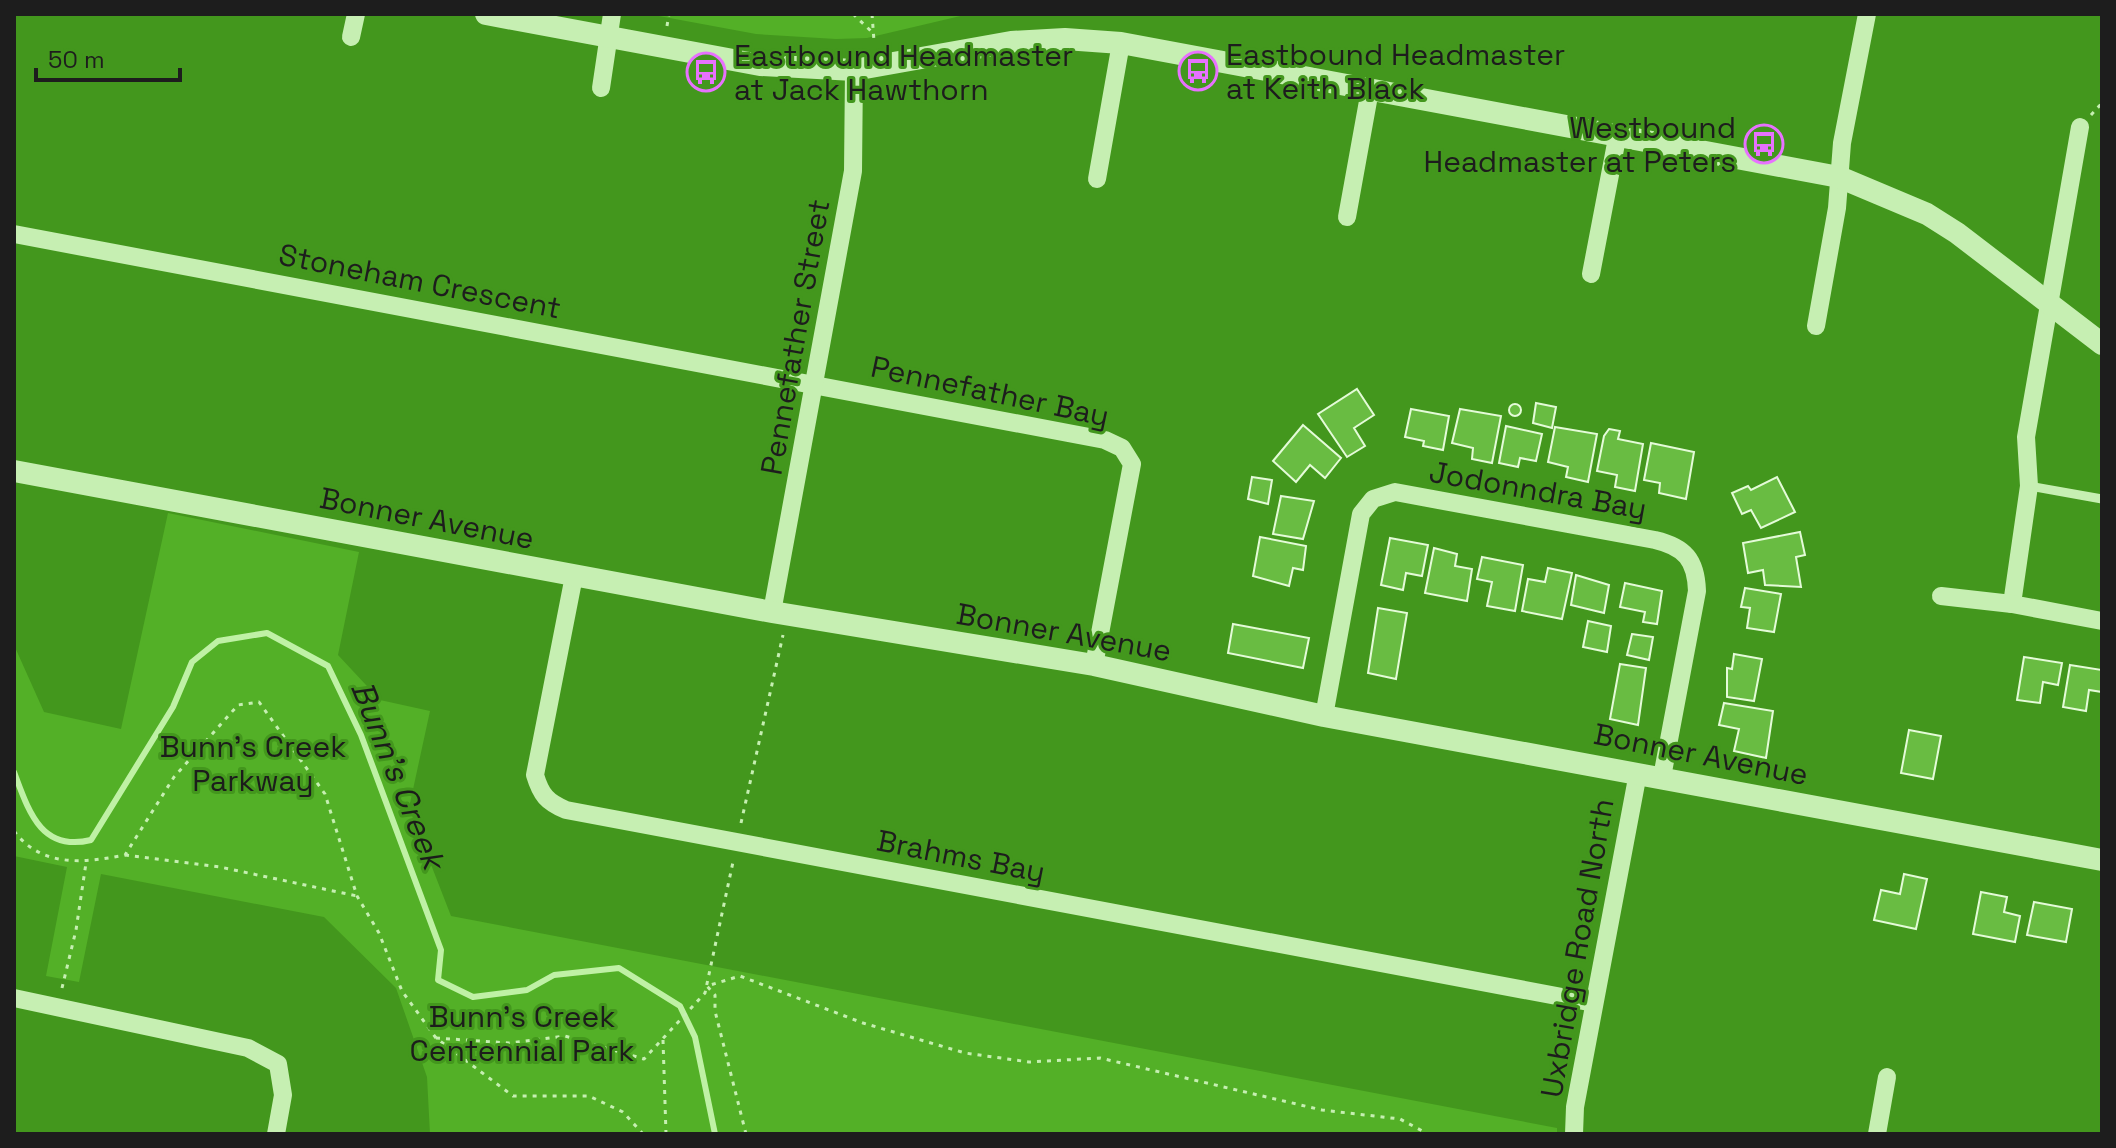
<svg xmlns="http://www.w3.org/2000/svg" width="2116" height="1148" font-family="'Space Grotesk',sans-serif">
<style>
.green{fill:#53b027}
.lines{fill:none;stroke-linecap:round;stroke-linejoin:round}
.stream{stroke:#bff1a5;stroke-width:6}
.building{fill:#69bc42;stroke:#e4fbd8;stroke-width:2}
.path{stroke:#c6efb2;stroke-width:3;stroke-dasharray:4 6;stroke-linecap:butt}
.service{stroke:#c6efb2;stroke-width:9}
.minor{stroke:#c6efb2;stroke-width:18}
.tertiary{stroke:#c6efb2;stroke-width:22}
.labels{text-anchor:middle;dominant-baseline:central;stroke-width:6;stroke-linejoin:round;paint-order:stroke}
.poi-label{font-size:30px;fill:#1d1d1d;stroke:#43971d;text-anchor:start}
.street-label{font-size:30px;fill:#1d1d1d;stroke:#43971d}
.park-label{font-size:30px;fill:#1c1d1b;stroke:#43971d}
.water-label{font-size:32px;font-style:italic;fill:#1b1c1a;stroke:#43971d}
</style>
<rect width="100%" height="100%" fill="#43971d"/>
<g class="green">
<polygon points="648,14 969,14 867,38 836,39 756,34"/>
<polygon points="168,513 359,552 338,655 380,700 430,711 409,808 451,916 1557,1128 1557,1134 430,1134 427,1077 396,988 324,917 101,874 79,982 46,976 67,867 14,856 14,645 44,712 121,729"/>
</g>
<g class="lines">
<path class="stream" d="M14,772c15,40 27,80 77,68l82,-133 19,-45 26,-21 49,-8 61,33 33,69 80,215 -3,30 35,17 54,-7 27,-15 65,-7 61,38 15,31 20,97"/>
</g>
<g class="building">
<polygon points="1357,389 1374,415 1354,428 1365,446 1347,457 1318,414"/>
<polygon points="1536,403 1556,407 1552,428 1533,423"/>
<circle cx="1515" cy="410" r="6"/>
<polygon points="1411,409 1449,416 1443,450 1423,446 1424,441 1405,437"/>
<polygon points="1460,409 1501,416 1492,463 1472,459 1473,448 1452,443"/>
<polygon points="1303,425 1341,458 1325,478 1310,465 1296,482 1273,461"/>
<polygon points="1506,426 1542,434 1536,461 1520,458 1518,467 1499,463"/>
<polygon points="1555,427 1597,434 1588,482 1566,477 1568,467 1548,462"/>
<polygon points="1609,429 1620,431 1618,439 1643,444 1635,491 1615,487 1617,475 1597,471 1604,436"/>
<polygon points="1651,443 1694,452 1686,499 1659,493 1660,483 1644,480"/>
<polygon points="1252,477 1272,480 1268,504 1248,499"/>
<polygon points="1777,477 1795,512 1761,528 1751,510 1742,514 1732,493 1748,486 1751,490"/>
<polygon points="1281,496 1314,501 1303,539 1273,534"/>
<polygon points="1800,532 1805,555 1796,557 1801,587 1765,585 1763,570 1748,573 1743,543"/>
<polygon points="1260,537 1306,546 1303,570 1293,568 1289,586 1253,576"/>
<polygon points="1390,538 1428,545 1422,576 1406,573 1403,590 1381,585"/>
<polygon points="1434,548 1457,554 1455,566 1472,569 1467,601 1425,593"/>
<polygon points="1482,557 1523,565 1515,611 1487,606 1492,582 1477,579"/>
<polygon points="1548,568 1572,573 1562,619 1522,611 1528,579 1545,582"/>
<polygon points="1576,575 1609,585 1604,613 1571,605"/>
<polygon points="1625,583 1662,591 1657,624 1643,622 1645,612 1620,607"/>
<polygon points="1745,588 1781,594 1774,632 1747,628 1750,608 1741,607"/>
<polygon points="1378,608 1407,613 1396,679 1368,673"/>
<polygon points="1588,621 1611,626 1607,652 1583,647"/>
<polygon points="1233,624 1309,638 1303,668 1228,653"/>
<polygon points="1632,634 1653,637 1649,660 1627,655"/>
<polygon points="1734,654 1762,659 1754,701 1727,697 1727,668 1732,669"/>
<polygon points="2024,657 2062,663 2058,685 2043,682 2040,703 2017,700"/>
<polygon points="1620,664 1646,668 1638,725 1610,719"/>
<polygon points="2070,665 2102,670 2102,692 2089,690 2086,711 2063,707"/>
<polygon points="1724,703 1773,711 1766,758 1734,751 1739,729 1719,725"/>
<polygon points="1909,730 1941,736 1933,779 1901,773"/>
<polygon points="1904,874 1927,879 1916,929 1874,920 1881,890 1900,894"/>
<polygon points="1981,892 2007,897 2004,912 2020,916 2015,942 1973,934"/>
<polygon points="2034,902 2072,909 2066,942 2027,935"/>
</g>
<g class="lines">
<g class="path">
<polyline points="853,14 873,33"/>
<polyline points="872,14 874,41"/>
<polyline points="667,26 669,14"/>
<polyline points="2091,115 2102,103"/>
<polyline points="741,823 783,635"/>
<path d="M14,831c28,37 70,32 111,24l49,-78 64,-72 21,-3 66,92 32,102 22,37 23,58 34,47 77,58h76l34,16 20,22"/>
<polyline points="125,855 220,867 357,896"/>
<polyline points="62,988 76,930 86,863"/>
<polyline points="436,1038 509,1043 565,1036 644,1059 705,993 733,862"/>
<polyline points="663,1040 666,1134"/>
<polyline points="746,1134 715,1011 715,995 707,986 740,976 863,1023 965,1053 1029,1062 1100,1058 1322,1110 1400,1119 1428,1134"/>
</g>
<polyline class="service" points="2029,486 2102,499"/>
<g class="minor">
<polyline points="351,37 356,14"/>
<polyline points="601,88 612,14"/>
<polyline points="2080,127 2026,437 2029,486 2012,604 2102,621"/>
<polyline points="1097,179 1121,43"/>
<polyline points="1347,217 1370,90"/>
<polyline points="14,234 1105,440 1122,448 1132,464 1094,665"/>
<polyline points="1591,274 1618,133"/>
<polyline points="1816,326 1837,208 1842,143 1867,14"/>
<path d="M574,576l-39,199c6,20 12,27 31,35l1028,193"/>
<polyline points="1941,596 2012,604"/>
<polyline points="772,612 853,171 854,70"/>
<path d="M1324,716l37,-202 12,-15 22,-7 260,48c30,7 41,20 42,51l-35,186"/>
<polyline points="14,998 248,1048 278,1064 283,1095 276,1134"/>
<polyline points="1574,1134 1575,1107 1638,773"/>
<polyline points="1877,1134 1887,1077"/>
</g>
<g class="tertiary">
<polyline points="486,14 760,65 854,70 1011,42 1065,39 1121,43 1839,177 1927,214 1957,233 2102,344"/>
<polyline points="14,471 772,612 1094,665 1324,716 2102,860"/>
</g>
</g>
<defs>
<symbol id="bus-ring" viewBox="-11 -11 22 22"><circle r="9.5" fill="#43971d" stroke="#e771fe" stroke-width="1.5"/><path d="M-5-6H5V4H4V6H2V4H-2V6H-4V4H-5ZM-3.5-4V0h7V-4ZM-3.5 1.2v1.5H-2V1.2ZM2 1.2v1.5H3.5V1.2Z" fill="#e771fe"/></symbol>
</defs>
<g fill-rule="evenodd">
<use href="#bus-ring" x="1176" y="49" width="44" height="44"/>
<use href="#bus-ring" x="684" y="50" width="44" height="44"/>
<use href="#bus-ring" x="1742" y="122" width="44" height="44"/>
</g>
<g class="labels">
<g class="poi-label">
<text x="1226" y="54">Eastbound Headmaster<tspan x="1226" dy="34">at Keith Black</tspan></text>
<text x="734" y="55">Eastbound Headmaster<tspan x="734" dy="34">at Jack Hawthorn</tspan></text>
<text x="1736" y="127" text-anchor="end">Westbound<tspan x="1736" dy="34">Headmaster at Peters</tspan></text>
</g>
<g class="street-label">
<text transform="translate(420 281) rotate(11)">Stoneham Crescent</text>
<text transform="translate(795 337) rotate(-80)">Pennefather Street</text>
<text transform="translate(990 391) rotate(12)">Pennefather Bay</text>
<text transform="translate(1538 490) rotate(10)">Jodonndra Bay</text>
<text transform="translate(427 518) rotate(11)">Bonner Avenue</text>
<text transform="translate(1064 632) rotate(10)">Bonner Avenue</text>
<text transform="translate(1701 754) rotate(11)">Bonner Avenue</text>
<text transform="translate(961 856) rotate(11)">Brahms Bay</text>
<text transform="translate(1577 948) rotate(-80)">Uxbridge Road North</text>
</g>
<g class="park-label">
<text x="253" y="746">Bunn's Creek<tspan x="253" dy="34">Parkway</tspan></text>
<text x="522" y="1016">Bunn's Creek<tspan x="522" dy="34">Centennial Park</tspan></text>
</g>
<g class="water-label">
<text transform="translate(398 775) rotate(68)">Bunn's Creek</text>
</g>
</g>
<rect width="2116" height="1148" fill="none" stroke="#1d1d1d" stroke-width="32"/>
<path d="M36 68v12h144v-12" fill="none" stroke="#1d1d1d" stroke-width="4"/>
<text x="48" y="68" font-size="24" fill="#1d1d1d" stroke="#43971d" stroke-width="6" paint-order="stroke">50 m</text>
</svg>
